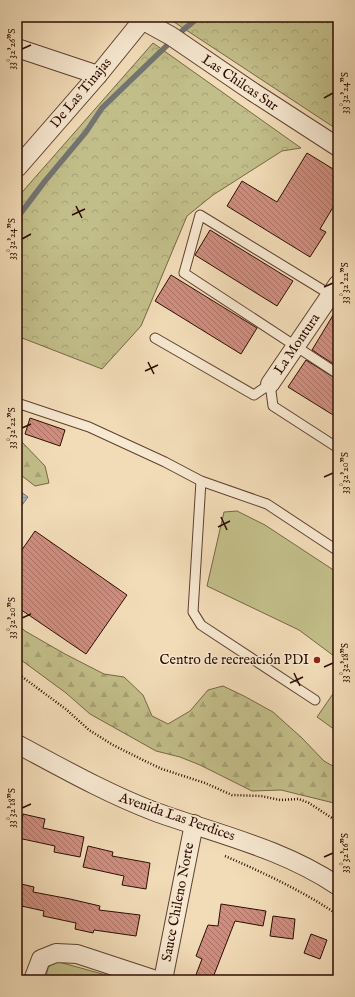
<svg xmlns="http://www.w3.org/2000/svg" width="355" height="997" font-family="'IM FELL English',serif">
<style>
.grass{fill:#c2be89;stroke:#786646}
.forest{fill:url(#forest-firs);stroke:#786646}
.park{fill:url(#park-crowns);stroke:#786646}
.water{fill:url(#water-rules);stroke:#737471}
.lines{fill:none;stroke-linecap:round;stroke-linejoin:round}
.stream{stroke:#737471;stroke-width:5.5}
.building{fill:url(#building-back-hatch);stroke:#2d0d02}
.lane-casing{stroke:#5e4130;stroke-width:11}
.street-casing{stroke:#5e4130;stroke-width:20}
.path{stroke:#2d0d02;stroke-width:2.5;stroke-dasharray:1 2;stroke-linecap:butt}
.lane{stroke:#f7e8d1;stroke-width:9}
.street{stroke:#f7e8d1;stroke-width:18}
.ticks{fill:none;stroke:#2d0d02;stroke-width:1.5}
.poi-dot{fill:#8f2418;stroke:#f7e8d1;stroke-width:1.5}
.labels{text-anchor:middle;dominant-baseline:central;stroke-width:3;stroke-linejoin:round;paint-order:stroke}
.street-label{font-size:14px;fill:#2d0d02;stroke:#f7e8d1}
.poi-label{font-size:14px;fill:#2d0d02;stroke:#f7e8d1;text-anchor:end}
.neatline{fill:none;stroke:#2d0d02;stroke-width:1.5}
.ticks-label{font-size:10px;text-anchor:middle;fill:#2d0d02}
</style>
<defs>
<pattern id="forest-firs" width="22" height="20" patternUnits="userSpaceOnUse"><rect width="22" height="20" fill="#c2be89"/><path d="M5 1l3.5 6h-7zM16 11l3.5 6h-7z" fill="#a7a275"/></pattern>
<pattern id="park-crowns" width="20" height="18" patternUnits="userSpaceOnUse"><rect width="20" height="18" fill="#c2be89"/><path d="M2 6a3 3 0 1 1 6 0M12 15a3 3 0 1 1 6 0" fill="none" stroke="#a7a275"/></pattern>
<pattern id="water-rules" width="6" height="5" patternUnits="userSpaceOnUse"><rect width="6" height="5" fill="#a2b8bb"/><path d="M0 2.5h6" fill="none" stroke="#8c9d9f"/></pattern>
<pattern id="building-back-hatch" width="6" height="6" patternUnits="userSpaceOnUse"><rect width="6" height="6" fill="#d08e7f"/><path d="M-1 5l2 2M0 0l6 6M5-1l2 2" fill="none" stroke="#a97266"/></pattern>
</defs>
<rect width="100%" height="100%" fill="#f2dcb8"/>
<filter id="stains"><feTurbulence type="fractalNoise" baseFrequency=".005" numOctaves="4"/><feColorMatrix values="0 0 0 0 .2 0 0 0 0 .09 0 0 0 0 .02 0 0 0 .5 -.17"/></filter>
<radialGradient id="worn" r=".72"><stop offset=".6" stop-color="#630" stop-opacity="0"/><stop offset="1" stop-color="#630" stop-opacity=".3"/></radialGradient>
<g class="grass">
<polygon points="237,511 265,525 338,573 338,659 299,630 207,586 224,512"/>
<polygon points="337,688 338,689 338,732 317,717"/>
<path d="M59,962l65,18h-77c-1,-11 1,-16 12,-18z"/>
</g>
<g class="forest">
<polygon points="17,439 20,440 45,466 49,483 35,486 17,472"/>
<polygon points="17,624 25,631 65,654 104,674 124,677 143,695 152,716 168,724 190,711 208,690 223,686 244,696 273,712 302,738 324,761 338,769 338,804 281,790 252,791 200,765 180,757 156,751 90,714 66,693 17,657"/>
</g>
<g class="park">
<polygon points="173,17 338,17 338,130 171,20"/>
<polygon points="153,43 301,148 282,151 213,195 187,216 141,326 102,369 17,336 17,198"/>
</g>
<polygon class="water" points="17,489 28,497 17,512"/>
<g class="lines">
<polyline class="stream" points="17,218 45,181 86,132 102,108 183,30 199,17"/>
</g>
<g class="building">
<polygon points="307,153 338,172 338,199 320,229 326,232 310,257 227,206 242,181 277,202"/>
<polygon points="210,230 293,281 277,306 195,255"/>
<polygon points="171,275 257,328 241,354 155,301"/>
<polygon points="338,307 338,367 312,350"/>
<polygon points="306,360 338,380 338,418 288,387"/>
<polygon points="30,418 65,430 60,446 25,434"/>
<polygon points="35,531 127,595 86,654 17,607 17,557"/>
<polygon points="23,814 45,819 43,828 84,837 80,857 54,852 55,846 18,838"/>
<polygon points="88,846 113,852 112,856 150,863 146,889 122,885 124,876 83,867"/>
<polygon points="17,883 34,887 33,892 70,899 100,906 99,910 140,915 136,936 94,930 93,933 75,929 76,923 43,916 44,911 17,905"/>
<polygon points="221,904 266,911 263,926 235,921 212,980 194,980 202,959 196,956 208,925 218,926"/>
<polygon points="273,916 295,919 293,939 270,936"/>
<polygon points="311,934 327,940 320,959 304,953"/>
</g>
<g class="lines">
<defs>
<g id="lane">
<polyline points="331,295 200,215 184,273 338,374"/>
<polyline points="155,338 254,395 270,384 273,406 338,448"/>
<polyline points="17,403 89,427 165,462 201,481 267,504 338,551"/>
<polyline points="201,481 193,612 201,625 315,700"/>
</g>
<g id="street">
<polyline points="142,20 171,36 253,92 338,147"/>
<polyline points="17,48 98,75"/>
<polyline points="17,168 98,75 145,17"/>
<polyline points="270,384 338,284"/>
<path d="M17,744c45,24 89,49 136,67 63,23 129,37 185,75"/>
<polyline points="33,980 41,959 56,953 77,954 156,980"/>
<polyline points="163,980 194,824"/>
</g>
</defs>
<use href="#lane" class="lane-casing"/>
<use href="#street" class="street-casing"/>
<g class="path">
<polyline points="17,673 67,710 89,730 113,745 145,761 162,769 205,783 232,795 261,796 280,800 299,799 309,803 338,822"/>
<path d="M225,856c39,17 78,35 113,59"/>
</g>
<use href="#lane" class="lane"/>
<use href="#street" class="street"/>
</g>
<path class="ticks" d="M22,49l9,-4M324,98l9,-5M76,206l6,12M72,215l13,-6M22,239l9,-5M324,287l9,-4M148,362l6,12M145,371l13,-6M22,428l9,-4M324,477l9,-4M221,517l6,13M218,527l12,-6M22,618l9,-4M324,667l9,-4M294,673l6,13M290,683l13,-6M22,808l9,-4M324,857l9,-4"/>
<circle class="poi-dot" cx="317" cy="660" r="4"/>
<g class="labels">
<g class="street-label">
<text transform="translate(240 83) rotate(34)">Las Chilcas Sur</text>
<text transform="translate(81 93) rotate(-50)">De Las Tinajas</text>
<text transform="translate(297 344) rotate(-56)">La Montura</text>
<text transform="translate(177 817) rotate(19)">Avenida Las Perdices</text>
<text transform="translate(178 902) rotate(-79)">Sauce Chileno Norte</text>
</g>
<g class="poi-label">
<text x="309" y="660">Centro de recreación PDI</text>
</g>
</g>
<rect width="355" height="997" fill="none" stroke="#f2dcb8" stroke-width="44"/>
<rect x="22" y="22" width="311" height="953" class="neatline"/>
<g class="ticks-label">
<text transform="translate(11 49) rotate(-90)" y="4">33°32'26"S</text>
<text transform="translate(344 93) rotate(-90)" y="4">33°32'24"S</text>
<text transform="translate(11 239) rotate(-90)" y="4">33°32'24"S</text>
<text transform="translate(344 283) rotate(-90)" y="4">33°32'22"S</text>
<text transform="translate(11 428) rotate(-90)" y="4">33°32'22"S</text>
<text transform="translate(344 473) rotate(-90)" y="4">33°32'20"S</text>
<text transform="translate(11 618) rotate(-90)" y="4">33°32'20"S</text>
<text transform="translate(344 663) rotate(-90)" y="4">33°32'18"S</text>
<text transform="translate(11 808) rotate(-90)" y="4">33°32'18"S</text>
<text transform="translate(344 853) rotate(-90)" y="4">33°32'16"S</text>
</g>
<rect width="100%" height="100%" filter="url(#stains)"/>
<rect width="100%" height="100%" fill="url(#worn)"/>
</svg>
